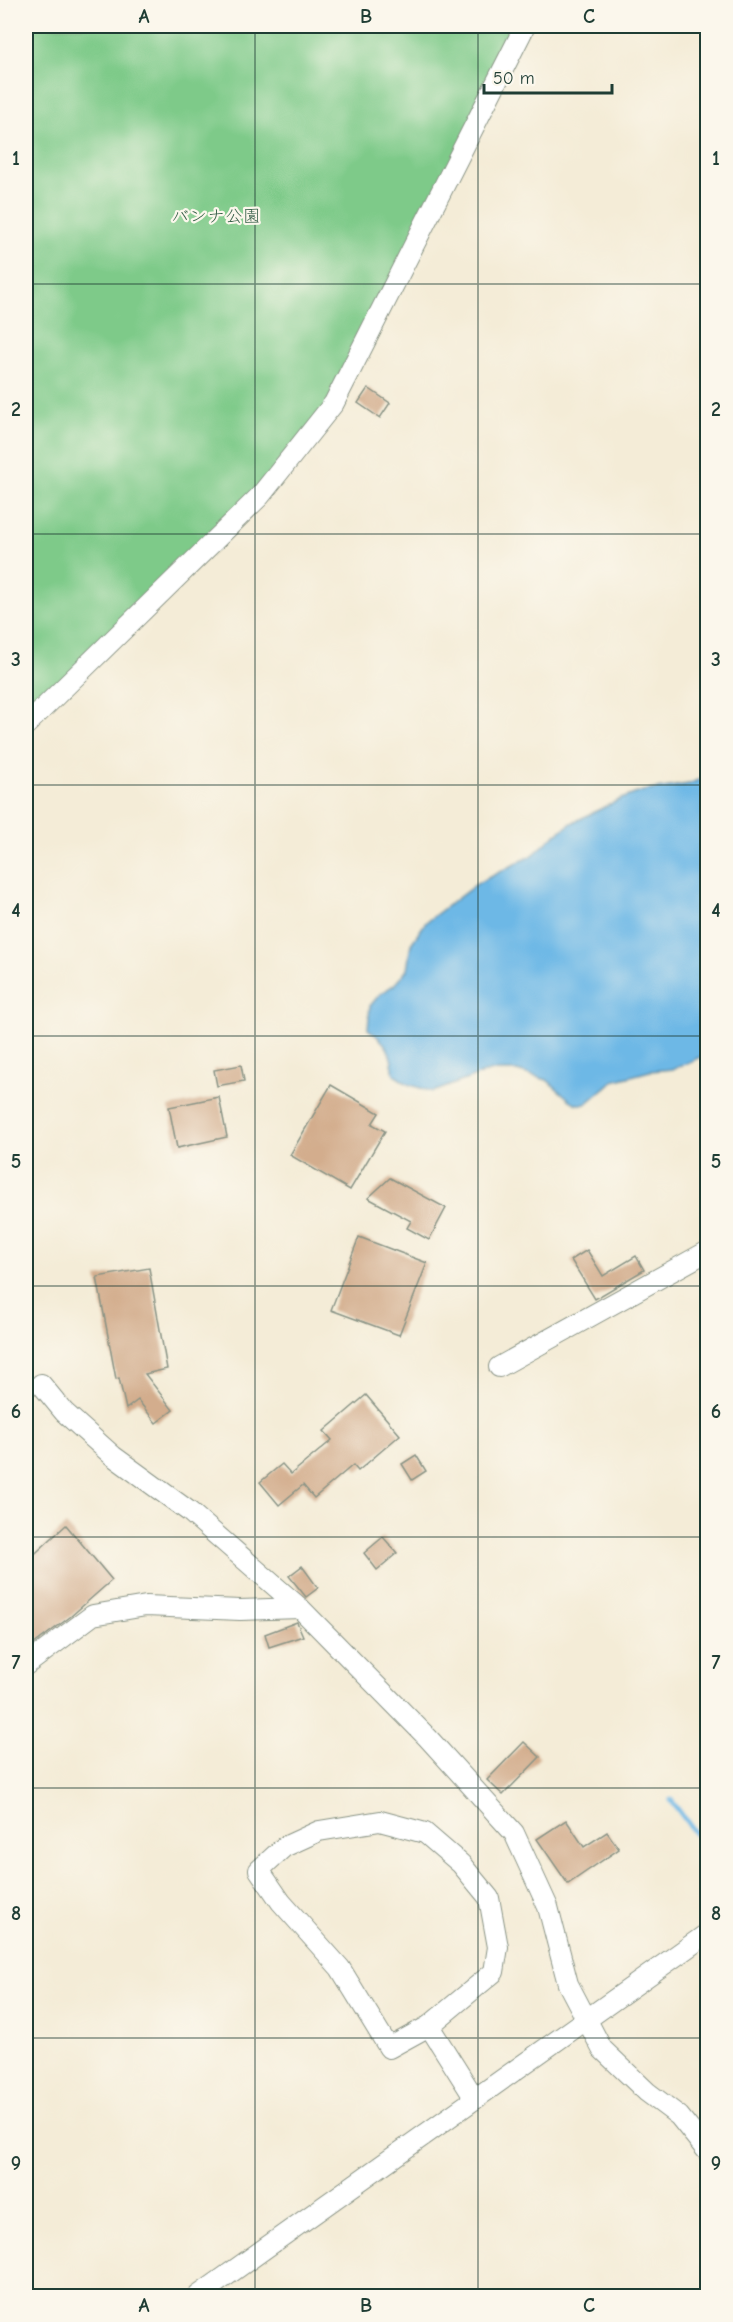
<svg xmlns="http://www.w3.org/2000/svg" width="733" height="2322" font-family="'Comic Neue','Klee One',sans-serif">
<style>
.green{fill:#7eca89;stroke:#4e845e;stroke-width:1.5}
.water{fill:#6db8e6;stroke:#467a8d;stroke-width:1.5}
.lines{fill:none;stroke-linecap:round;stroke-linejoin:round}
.stream{stroke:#6db8e6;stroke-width:5}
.building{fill:#d3ad8d}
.minor-casing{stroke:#8a9486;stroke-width:22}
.minor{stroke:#fff;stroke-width:20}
.grid{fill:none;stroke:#1f3d34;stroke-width:1.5;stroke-opacity:0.55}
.labels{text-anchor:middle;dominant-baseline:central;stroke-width:4.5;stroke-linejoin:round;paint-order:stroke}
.park-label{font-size:18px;fill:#376049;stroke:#fbf7ec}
.neatline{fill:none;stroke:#1f3d34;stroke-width:2}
.grid-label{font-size:20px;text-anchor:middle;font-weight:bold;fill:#1f3d34}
</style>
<rect width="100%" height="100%" fill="#fbf7ec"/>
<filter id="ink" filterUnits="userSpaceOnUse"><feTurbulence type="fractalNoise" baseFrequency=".0167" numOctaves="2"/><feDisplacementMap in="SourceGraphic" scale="12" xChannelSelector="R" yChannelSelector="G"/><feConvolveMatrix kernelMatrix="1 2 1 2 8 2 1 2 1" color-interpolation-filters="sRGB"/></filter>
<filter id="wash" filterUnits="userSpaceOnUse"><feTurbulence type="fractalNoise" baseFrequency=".008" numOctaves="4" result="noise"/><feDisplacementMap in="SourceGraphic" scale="24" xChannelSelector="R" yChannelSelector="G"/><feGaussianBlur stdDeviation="1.35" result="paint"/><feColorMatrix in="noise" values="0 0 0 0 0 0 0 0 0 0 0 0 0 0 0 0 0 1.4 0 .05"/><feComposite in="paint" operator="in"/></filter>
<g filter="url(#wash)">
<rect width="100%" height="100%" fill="#f4ecd7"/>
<polygon class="green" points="26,26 525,26 334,403 260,496 26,725"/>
<path class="water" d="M702,778h6l-1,276 -33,15 -24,2 -37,10 -27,23h-9l-7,-4 -23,-20 -30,-9h-28l-56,21 -25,-8 -14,-9c-3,-25 -6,-31 -26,-46l2,-23 10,-12 14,-9 13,-15 4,-26 15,-22 52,-39 55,-28 22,-20 17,-12 49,-24 22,-8 46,-7z"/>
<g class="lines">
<polyline class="stream" points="671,1800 698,1837 708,1854"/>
</g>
<g id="blocks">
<g class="building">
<polygon points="368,388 390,403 380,418 358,403"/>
<polygon points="241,1065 244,1081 217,1086 214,1070"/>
<polygon points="331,1085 379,1113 372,1124 385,1131 350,1190 290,1155"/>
<polygon points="219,1097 227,1137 177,1148 169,1107"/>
<polygon points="390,1178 446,1208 429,1240 407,1228 411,1221 368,1198"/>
<polygon points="359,1237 427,1263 399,1335 331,1310"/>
<polygon points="587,1250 603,1276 636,1256 644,1270 595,1299 571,1260"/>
<polygon points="149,1268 167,1369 145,1374 173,1410 156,1423 138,1400 126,1409 119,1378 116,1379 97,1277"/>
<polygon points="366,1395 400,1435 358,1471 353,1465 314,1498 303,1485 279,1505 260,1482 282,1464 291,1474 332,1440 324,1431"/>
<polygon points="416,1455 426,1471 412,1480 402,1464"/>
<polygon points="66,1525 112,1580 70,1617 26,1650 26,1562"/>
<polygon points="383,1537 397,1553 377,1570 364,1553"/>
<polygon points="302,1566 318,1588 306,1597 289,1576"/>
<polygon points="297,1622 303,1636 269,1647 265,1634"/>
<polygon points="524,1742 540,1757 503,1795 487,1780"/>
<polygon points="566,1820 584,1847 607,1832 619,1849 568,1884 537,1839"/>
</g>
</g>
</g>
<g filter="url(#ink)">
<use href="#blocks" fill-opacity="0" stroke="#8a9486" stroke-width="1.5"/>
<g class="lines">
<defs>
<g id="minor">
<polyline points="26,725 260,496 334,403 525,26"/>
<polyline points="499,1367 708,1251"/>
<polyline points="41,1384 64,1412 113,1456 190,1512 300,1608 428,1738 514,1833 548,1907 568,1984 602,2049 647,2092 679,2116 708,2152"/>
<polyline points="26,1665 93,1615 146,1606 240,1610 300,1608"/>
<polygon points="380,1821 425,1833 461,1864 489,1898 498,1947 494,1972 429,2026 389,2048 340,1968 281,1902 259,1870 284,1847 319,1831"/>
<polyline points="429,2026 475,2099"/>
<polyline points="198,2296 708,1933"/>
</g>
</defs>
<use href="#minor" class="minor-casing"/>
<use href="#minor" class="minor"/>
</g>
</g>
<path class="grid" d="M255,26v2270M478,26v2270M26,284h682M26,534h682M26,785h682M26,1036h682M26,1286h682M26,1537h682M26,1788h682M26,2038h682"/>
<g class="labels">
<g class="park-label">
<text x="216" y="216">バンナ公園</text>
</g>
</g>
<rect width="733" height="2322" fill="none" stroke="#fbf7ec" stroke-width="66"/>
<path d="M484 84v9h128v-9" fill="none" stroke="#1f3d34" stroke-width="3"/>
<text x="493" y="84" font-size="18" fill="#1f3d34" stroke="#fbf7ec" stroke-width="4.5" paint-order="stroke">50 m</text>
<rect x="33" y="33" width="667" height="2256" class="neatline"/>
<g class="grid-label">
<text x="144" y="23">A</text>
<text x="366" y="23">B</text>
<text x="589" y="23">C</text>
<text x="16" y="165">1</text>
<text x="716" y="165">1</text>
<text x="16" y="416">2</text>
<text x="716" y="416">2</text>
<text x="16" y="666">3</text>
<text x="716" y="666">3</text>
<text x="16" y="917">4</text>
<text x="716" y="917">4</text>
<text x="16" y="1168">5</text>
<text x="716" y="1168">5</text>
<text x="16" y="1418">6</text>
<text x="716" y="1418">6</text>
<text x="16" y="1669">7</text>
<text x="716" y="1669">7</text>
<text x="16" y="1920">8</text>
<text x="716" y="1920">8</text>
<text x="16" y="2170">9</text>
<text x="716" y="2170">9</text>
<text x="144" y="2312">A</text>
<text x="366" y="2312">B</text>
<text x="589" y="2312">C</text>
</g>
</svg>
